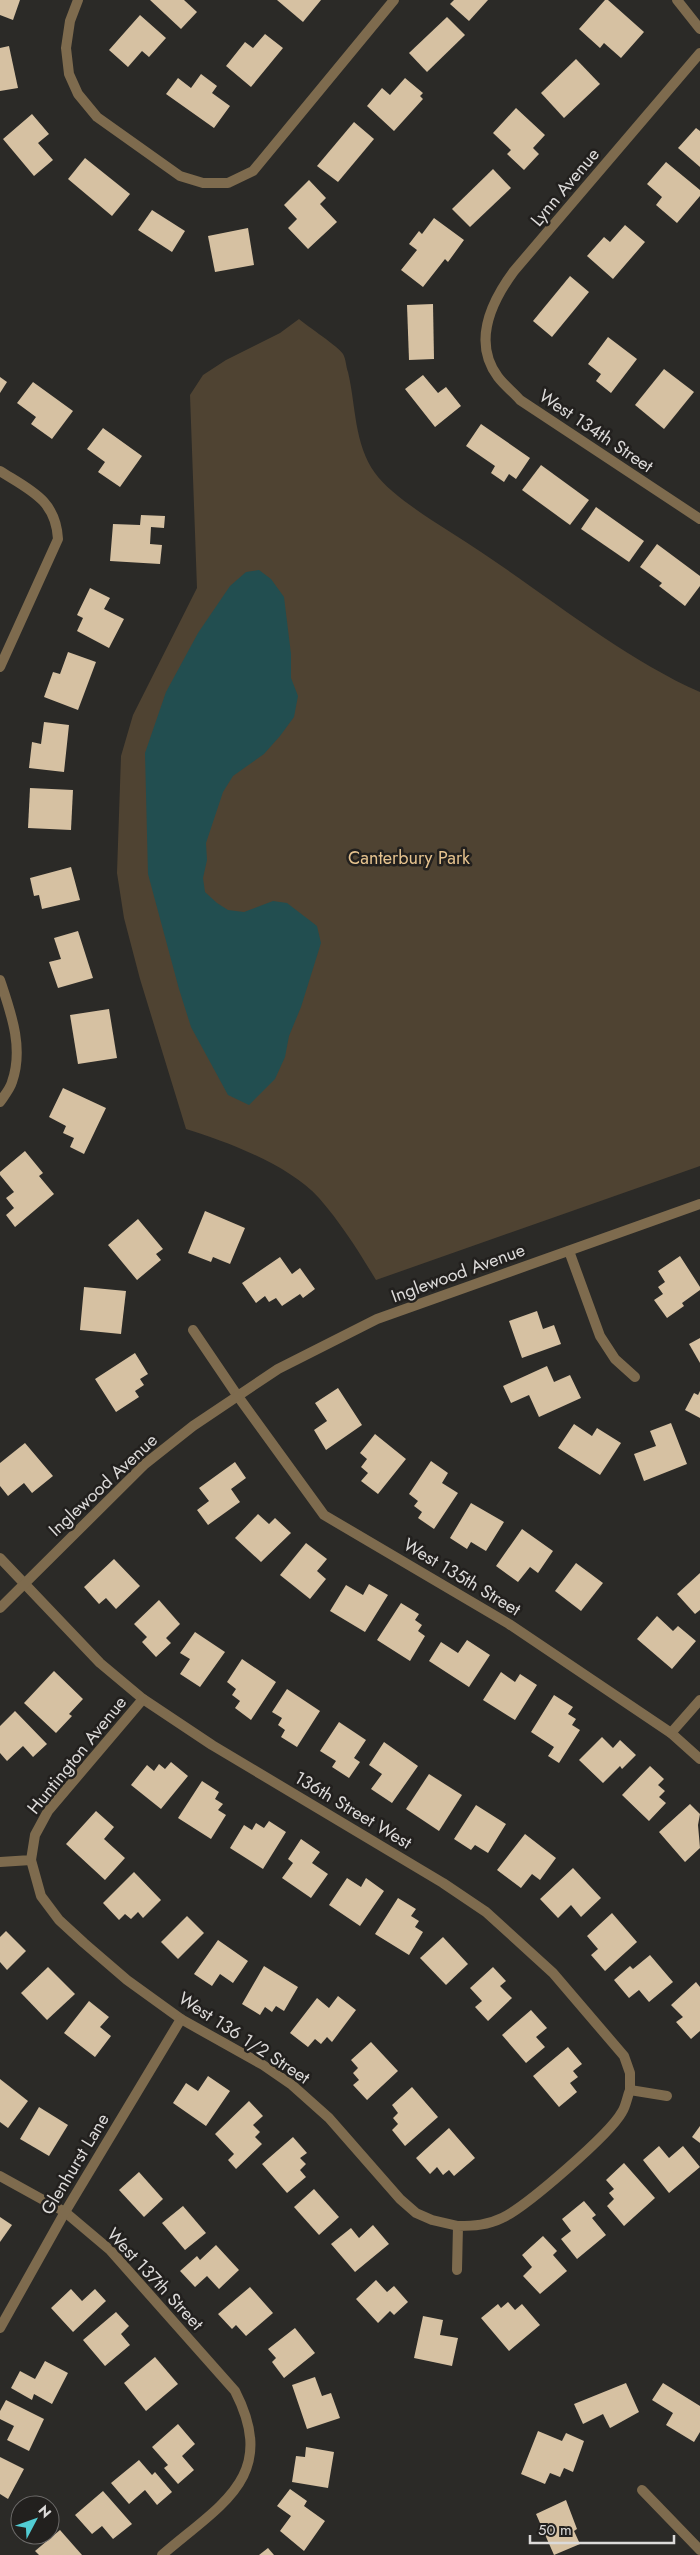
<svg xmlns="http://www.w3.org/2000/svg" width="700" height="2555" font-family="Jost,sans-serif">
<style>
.green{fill:#4f4332}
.water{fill:#224e50}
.building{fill:#d6c1a2}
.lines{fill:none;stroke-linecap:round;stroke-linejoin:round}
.minor{stroke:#7e6b4e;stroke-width:10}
.tertiary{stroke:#7e6b4e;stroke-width:10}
.labels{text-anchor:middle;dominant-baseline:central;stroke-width:5;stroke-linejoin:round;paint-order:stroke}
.street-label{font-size:18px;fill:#dcdad9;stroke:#22201e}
.park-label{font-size:18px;fill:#e6c38f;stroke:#22201e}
</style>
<rect width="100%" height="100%" fill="#2b2a27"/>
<path class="green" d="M299,319c8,7 40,28 44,35 3,5 3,13 5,18 8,34 6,72 27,101 19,27 77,59 106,79 68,45 144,107 219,140v474l-324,114c-17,-28 -35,-57 -57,-82 -30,-33 -91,-56 -133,-69l-46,-150 -16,-61 -7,-45 4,-117 12,-41 64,-127 -7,-193 13,-20 23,-15 54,-27z"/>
<polygon class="water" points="259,570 271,579 284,597 291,654 291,678 298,696 294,717 280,736 264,754 233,776 223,792 206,843 207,860 203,878 205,892 217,903 228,910 244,912 273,901 287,903 317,926 321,943 301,1007 289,1036 285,1057 275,1079 249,1105 228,1095 191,1027 179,989 148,874 145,753 166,692 198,633 230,586 246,572"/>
<g class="building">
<polygon points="0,0 20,0 13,20 0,15"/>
<polygon points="150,0 184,0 197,12 181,29"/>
<polygon points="277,0 321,0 303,22"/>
<polygon points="454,0 488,0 469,21 450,4"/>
<polygon points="605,0 608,0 644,32 621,58 604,43 600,48 579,29"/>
<polygon points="140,15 166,38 149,57 142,51 128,67 109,50"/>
<polygon points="447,17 465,35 427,72 409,53"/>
<polygon points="265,34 283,48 251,87 226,66 245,42 253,48"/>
<polygon points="9,46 18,88 0,91 0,48"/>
<polygon points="576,59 600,84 564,118 541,93"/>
<polygon points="201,74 217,86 212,93 230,106 214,128 166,94 178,78 191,88"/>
<polygon points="405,78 423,93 420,96 423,99 394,131 367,106 382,88 390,95"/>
<polygon points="516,108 545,135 533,148 539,154 524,170 507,154 511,150 493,133"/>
<polygon points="32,114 49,134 38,143 53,160 34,176 3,139"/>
<polygon points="354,122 374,139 338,182 317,166"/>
<polygon points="696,128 700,131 700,167 678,148"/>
<polygon points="85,158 130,194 112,216 68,179"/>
<polygon points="666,162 700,190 700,196 677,223 656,205 662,197 647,184"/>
<polygon points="493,169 511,188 470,227 452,209"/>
<polygon points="309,180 326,198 320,204 337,222 308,249 288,228 297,219 284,205"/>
<polygon points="152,210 185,231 172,252 138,230"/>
<polygon points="434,218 464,240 448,262 445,259 423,287 401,270 417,250 409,244 419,231 422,234"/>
<polygon points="625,225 645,242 613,279 587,256 604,237 610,242"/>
<polygon points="248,228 254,265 215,272 208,236"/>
<polygon points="570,276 589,292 552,337 533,321"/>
<polygon points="433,304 434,359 409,360 407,305"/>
<polygon points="608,337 637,359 611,393 596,381 601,374 588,364"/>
<polygon points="664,369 694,392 664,429 635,405"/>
<polygon points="423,375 438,393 446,387 461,406 435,427 405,389"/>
<polygon points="0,377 7,382 0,393"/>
<polygon points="33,382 73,411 52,439 31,424 36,417 17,403"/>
<polygon points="481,424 530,458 516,479 509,474 504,482 491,473 495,466 466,446"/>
<polygon points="103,428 142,456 120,487 98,472 105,462 87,449"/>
<polygon points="541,465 589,500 570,525 522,490"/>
<polygon points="596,507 644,541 629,562 581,529"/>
<polygon points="141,515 165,516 164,528 151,527 150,544 162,545 160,564 110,561 113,524 140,525"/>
<polygon points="657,544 700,576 700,586 685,606 659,586 662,583 640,567"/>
<polygon points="90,588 110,598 104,609 124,619 109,648 77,631 83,618 77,615"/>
<polygon points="68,652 96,662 78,710 44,697 53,672 60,674"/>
<polygon points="44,722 69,725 64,772 29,768 32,742 41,744"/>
<polygon points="30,788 73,790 71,830 28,828"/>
<polygon points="71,867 80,900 42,909 39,895 34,896 30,878"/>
<polygon points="78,931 93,978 58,988 49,962 61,959 54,938"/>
<polygon points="109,1009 117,1058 78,1064 70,1015"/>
<polygon points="63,1088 106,1108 84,1154 70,1147 74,1138 63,1133 66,1126 49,1117"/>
<polygon points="25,1151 43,1173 39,1176 54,1194 15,1227 6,1215 14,1208 6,1198 14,1192 0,1175 0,1172"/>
<polygon points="205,1211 245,1228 230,1264 213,1257 211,1262 188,1253"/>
<polygon points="138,1219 163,1249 156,1254 161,1260 137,1280 108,1245"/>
<polygon points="680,1256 700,1287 700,1290 682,1303 684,1306 667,1318 654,1300 663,1294 658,1287 665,1282 658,1271"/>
<polygon points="280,1257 292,1274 300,1268 315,1289 303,1298 300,1294 282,1306 276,1298 269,1302 265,1296 256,1303 242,1283"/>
<polygon points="84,1287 126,1291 121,1334 80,1330"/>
<polygon points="537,1311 543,1329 554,1325 561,1344 522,1358 509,1321"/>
<polygon points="700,1338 700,1363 689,1344"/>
<polygon points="135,1353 148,1374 140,1379 144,1385 135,1391 139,1397 116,1412 95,1379"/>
<polygon points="547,1366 554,1382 570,1375 581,1398 539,1417 529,1395 511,1403 503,1386"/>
<polygon points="338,1388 362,1425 326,1450 314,1430 327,1421 315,1403"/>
<polygon points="700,1391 700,1418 685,1410 694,1393 698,1395"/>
<polygon points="671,1423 687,1464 644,1481 634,1454 656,1446 650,1431"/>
<polygon points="574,1424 592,1436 597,1428 621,1443 600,1475 558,1448"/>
<polygon points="375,1434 406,1459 378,1494 361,1481 368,1473 361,1467 367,1459 360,1453"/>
<polygon points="25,1443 53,1476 32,1493 24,1483 8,1496 0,1486 0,1463"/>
<polygon points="431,1461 448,1473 442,1483 458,1493 434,1529 418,1518 422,1512 414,1506 418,1501 409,1494"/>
<polygon points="235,1462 246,1478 231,1489 240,1502 208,1525 197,1510 209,1501 199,1488"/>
<polygon points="471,1503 504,1522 486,1551 471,1542 467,1549 450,1538"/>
<polygon points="258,1514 269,1524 275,1518 291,1533 261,1562 235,1538"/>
<polygon points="522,1529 553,1551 538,1573 530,1567 518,1582 496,1566"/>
<polygon points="306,1543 327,1559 317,1571 326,1579 310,1599 280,1575"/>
<polygon points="114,1559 140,1586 116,1609 106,1598 99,1604 84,1587"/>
<polygon points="576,1563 603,1583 581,1611 555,1591"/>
<polygon points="700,1573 700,1610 695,1614 677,1594"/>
<polygon points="369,1584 388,1595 365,1632 330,1611 346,1585 363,1595"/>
<polygon points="159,1600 180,1624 166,1638 171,1643 156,1657 142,1642 147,1637 134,1624"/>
<polygon points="401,1603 419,1614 415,1620 422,1625 418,1631 425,1636 410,1661 377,1640"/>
<polygon points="657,1616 673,1631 678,1626 696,1641 672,1669 637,1639"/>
<polygon points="195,1632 225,1652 200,1687 180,1674 190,1659 180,1653"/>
<polygon points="467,1640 490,1655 469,1687 429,1661 441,1642 458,1653"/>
<polygon points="242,1659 276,1682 251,1720 235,1708 240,1701 232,1695 236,1689 227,1682"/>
<polygon points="54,1671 83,1699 69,1714 72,1716 56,1733 24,1703"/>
<polygon points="501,1672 515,1682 520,1674 537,1685 515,1720 483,1700"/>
<polygon points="287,1689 320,1711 297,1747 281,1737 285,1730 278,1725 282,1718 272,1712"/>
<polygon points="554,1695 573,1707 568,1714 576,1719 572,1725 580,1730 559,1763 548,1756 554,1747 531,1732"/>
<polygon points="15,1711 47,1744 33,1757 23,1746 7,1761 0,1753 0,1726"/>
<polygon points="339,1722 366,1740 354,1758 360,1762 349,1778 332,1767 336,1761 320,1751"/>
<polygon points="602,1737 613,1748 620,1740 636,1755 622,1769 620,1766 603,1783 579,1760"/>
<polygon points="384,1742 418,1766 392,1803 371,1789 382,1774 369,1765"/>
<polygon points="171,1762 188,1776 161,1809 131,1785 147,1765 154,1771 159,1764 165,1769"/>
<polygon points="650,1766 664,1779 658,1785 665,1791 659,1797 666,1803 649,1821 622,1795"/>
<polygon points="429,1774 462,1795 439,1831 406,1809"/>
<polygon points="202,1781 219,1792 215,1799 223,1804 218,1810 226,1815 211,1839 178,1818"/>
<polygon points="690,1804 700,1814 698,1825 700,1848 685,1862 659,1832"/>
<polygon points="476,1805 506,1824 488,1853 475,1845 471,1850 454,1839"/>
<polygon points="96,1811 114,1827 104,1839 125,1858 105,1880 66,1844"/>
<polygon points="269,1821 286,1832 263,1869 230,1848 244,1825 252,1830 256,1823 264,1828"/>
<polygon points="525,1834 556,1858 540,1880 532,1874 521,1888 497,1870"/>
<polygon points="301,1839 320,1852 312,1863 328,1874 311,1898 282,1878 293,1863 288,1859"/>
<polygon points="573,1868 601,1898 581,1917 571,1905 558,1918 540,1899"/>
<polygon points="134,1872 161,1900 143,1918 138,1912 131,1919 125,1914 119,1920 103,1903"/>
<polygon points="347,1878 361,1887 366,1878 384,1891 360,1926 329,1905"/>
<polygon points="398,1898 416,1909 411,1916 419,1921 415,1927 423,1932 409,1955 375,1934"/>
<polygon points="612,1913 637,1942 605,1971 591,1955 598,1949 587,1936"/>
<polygon points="187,1916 204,1933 178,1959 161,1942"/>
<polygon points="6,1931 26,1951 7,1970 0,1962 0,1937"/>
<polygon points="443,1937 468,1964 446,1985 420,1958"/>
<polygon points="218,1940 248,1961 233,1983 220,1974 212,1986 194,1974"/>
<polygon points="650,1955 673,1982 649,2002 639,1990 629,1998 614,1980 630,1966 633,1969"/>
<polygon points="264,1966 298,1987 284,2011 276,2006 272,2012 265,2007 260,2015 242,2004"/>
<polygon points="48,1967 75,1994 47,2020 21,1993"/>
<polygon points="493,1967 506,1981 500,1986 512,1998 488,2021 475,2007 482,2001 470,1988"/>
<polygon points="696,1982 700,1987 700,2031 691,2039 676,2022 683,2017 671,2005"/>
<polygon points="338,1996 356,2010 332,2042 327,2037 321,2044 315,2039 308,2047 290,2033 317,1998 329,2008"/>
<polygon points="89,2001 109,2017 100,2027 111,2036 95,2057 64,2033"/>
<polygon points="531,2010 547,2028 536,2037 545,2047 526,2063 502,2035"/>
<polygon points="371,2042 398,2071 367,2100 353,2085 359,2080 353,2073 358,2068 351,2060"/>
<polygon points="568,2047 582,2064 573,2071 578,2077 570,2083 577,2092 559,2107 533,2076"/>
<polygon points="208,2076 230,2091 206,2126 173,2103 186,2083 198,2091"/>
<polygon points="0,2079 28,2101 8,2128 0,2122"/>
<polygon points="412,2087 438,2117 405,2146 392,2130 398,2124 393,2118 398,2113 392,2105"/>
<polygon points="249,2101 263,2116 253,2125 260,2132 255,2137 262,2144 236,2169 228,2160 234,2154 215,2134"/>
<polygon points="39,2107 68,2125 49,2156 20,2139"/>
<polygon points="700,2126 700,2143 692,2137"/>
<polygon points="449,2128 475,2158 454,2176 449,2170 443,2175 437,2167 430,2174 416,2158"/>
<polygon points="293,2137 307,2153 300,2158 306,2164 300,2170 306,2177 287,2193 262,2164"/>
<polygon points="659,2146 669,2158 683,2146 700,2167 669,2193 643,2160"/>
<polygon points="624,2163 655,2198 624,2226 607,2206 614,2199 609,2193 614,2189 606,2180"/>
<polygon points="139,2172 163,2199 144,2217 119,2190"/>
<polygon points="314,2189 339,2217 319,2235 294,2207"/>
<polygon points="584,2201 596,2215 592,2218 606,2235 577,2259 561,2239 571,2231 562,2219"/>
<polygon points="183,2206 206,2233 185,2250 162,2223"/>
<polygon points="0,2217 12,2225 0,2242"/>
<polygon points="373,2225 389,2244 355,2272 331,2244 351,2228 359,2238"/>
<polygon points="543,2236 557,2251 553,2255 567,2271 540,2294 523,2276 532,2267 522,2255"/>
<polygon points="216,2245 239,2270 219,2289 207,2276 195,2287 180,2271 197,2256 200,2260"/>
<polygon points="376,2280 387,2292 394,2286 408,2302 394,2315 390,2311 378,2323 356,2299"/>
<polygon points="250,2287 273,2313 246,2336 236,2325 232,2329 218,2314"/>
<polygon points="71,2289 82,2301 95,2289 106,2301 73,2332 51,2308"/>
<polygon points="508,2302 515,2310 522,2304 540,2325 509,2351 481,2318 498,2304 501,2308"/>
<polygon points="116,2312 129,2326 121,2334 130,2345 105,2366 83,2340"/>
<polygon points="423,2316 443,2320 440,2335 458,2338 452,2366 414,2358"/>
<polygon points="295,2328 315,2353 284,2378 272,2362 276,2358 268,2349"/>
<polygon points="155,2357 178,2384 146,2411 124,2383"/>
<polygon points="45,2361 68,2373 52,2404 34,2394 32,2400 11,2388 20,2371 35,2379"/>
<polygon points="315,2377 322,2396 331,2393 340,2418 307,2429 292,2385"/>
<polygon points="626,2383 639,2412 612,2427 610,2428 603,2414 583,2424 574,2404"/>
<polygon points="663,2383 700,2406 700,2432 694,2442 666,2425 673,2413 652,2400"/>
<polygon points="6,2400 44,2419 29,2451 7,2440 14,2426 0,2419 0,2411"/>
<polygon points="178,2424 195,2444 182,2456 194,2470 178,2484 164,2468 168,2465 152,2447"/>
<polygon points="538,2431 562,2441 566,2433 584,2441 573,2472 564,2468 560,2477 550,2473 545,2484 521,2474"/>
<polygon points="306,2447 334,2452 328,2488 292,2482 296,2456 305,2457"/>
<polygon points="0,2457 24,2469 8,2499 0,2494"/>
<polygon points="139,2460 152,2475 155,2472 172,2492 157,2505 145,2490 129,2504 111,2483"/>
<polygon points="290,2489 307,2501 304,2506 325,2521 304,2551 280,2531 291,2516 277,2506"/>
<polygon points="103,2491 132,2524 113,2539 102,2526 92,2534 75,2515"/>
<polygon points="566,2500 577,2529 574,2531 580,2544 554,2555 536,2514"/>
<polygon points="60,2530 82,2555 39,2555 35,2551"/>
<polygon points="268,2548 274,2555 259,2555"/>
</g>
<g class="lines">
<g class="minor">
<polyline points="78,0 70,21 66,48 69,74 78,94 97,117 180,176 203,183 228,183 253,171 394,0"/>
<path d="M700,53l-186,218c-23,31 -42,71 -16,106 6,8 15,15 22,23l180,119"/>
<path d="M0,471c30,19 56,29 58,68l-58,128"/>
<path d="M0,980c11,33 24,68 12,102 -2,7 -8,14 -12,20"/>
<polyline points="569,1251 600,1336 615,1359 635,1377"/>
<polyline points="193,1330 237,1395 324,1515 509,1624 671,1733 700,1759"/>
<polyline points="0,1558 100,1663 143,1699 212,1745 443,1883 486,1912 553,1973 624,2056 630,2073 630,2090 667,2096"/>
<polyline points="671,1733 700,1700"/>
<polyline points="31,1860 41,1896 59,1920 84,1943 127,1980 181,2019 263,2065 292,2085 329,2118 400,2199 416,2213 432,2220 458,2226"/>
<polyline points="0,1862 31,1860 35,1835 48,1811 143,1699"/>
<path d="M0,2176l65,36 45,38 125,141c44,86 -14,113 -73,164"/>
<path d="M457,2270l1,-44c16,0 30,-1 44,-8 24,-11 108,-84 120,-106 4,-6 5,-15 8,-22"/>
<polyline points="0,2328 65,2212 181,2019"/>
<polyline points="642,2490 700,2550"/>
</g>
<g class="tertiary">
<polyline points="677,0 700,29"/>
<polyline points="0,1608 145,1464 193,1426 278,1369 377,1319 700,1204"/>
</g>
</g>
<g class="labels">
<g class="street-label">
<text transform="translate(565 187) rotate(-50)">Lynn Avenue</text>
<text transform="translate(596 431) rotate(34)">West 134th Street</text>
<text transform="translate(458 1273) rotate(-20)">Inglewood Avenue</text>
<text transform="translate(103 1485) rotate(-43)">Inglewood Avenue</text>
<text transform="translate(462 1577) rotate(31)">West 135th Street</text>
<text transform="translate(77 1755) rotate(-51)">Huntington Avenue</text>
<text transform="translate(353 1810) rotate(31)">136th Street West</text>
<text transform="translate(244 2038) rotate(33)">West 136 1/2 Street</text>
<text transform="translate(75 2164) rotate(-59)">Glenhurst Lane</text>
<text transform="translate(155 2279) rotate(47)">West 137th Street</text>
</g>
<g class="park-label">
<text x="409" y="858">Canterbury Park</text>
</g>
</g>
<g transform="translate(35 2520) rotate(49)"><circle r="24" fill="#22201e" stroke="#6c6a69"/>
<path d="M0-4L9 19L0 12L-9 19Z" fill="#51ccd3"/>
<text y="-8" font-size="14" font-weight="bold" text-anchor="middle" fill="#dcdad9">N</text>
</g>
<path d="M530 2535v8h144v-8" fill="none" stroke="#dcdad9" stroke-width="2.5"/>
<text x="538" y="2535" font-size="15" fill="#dcdad9" stroke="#22201e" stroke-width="4" paint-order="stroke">50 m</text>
</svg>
